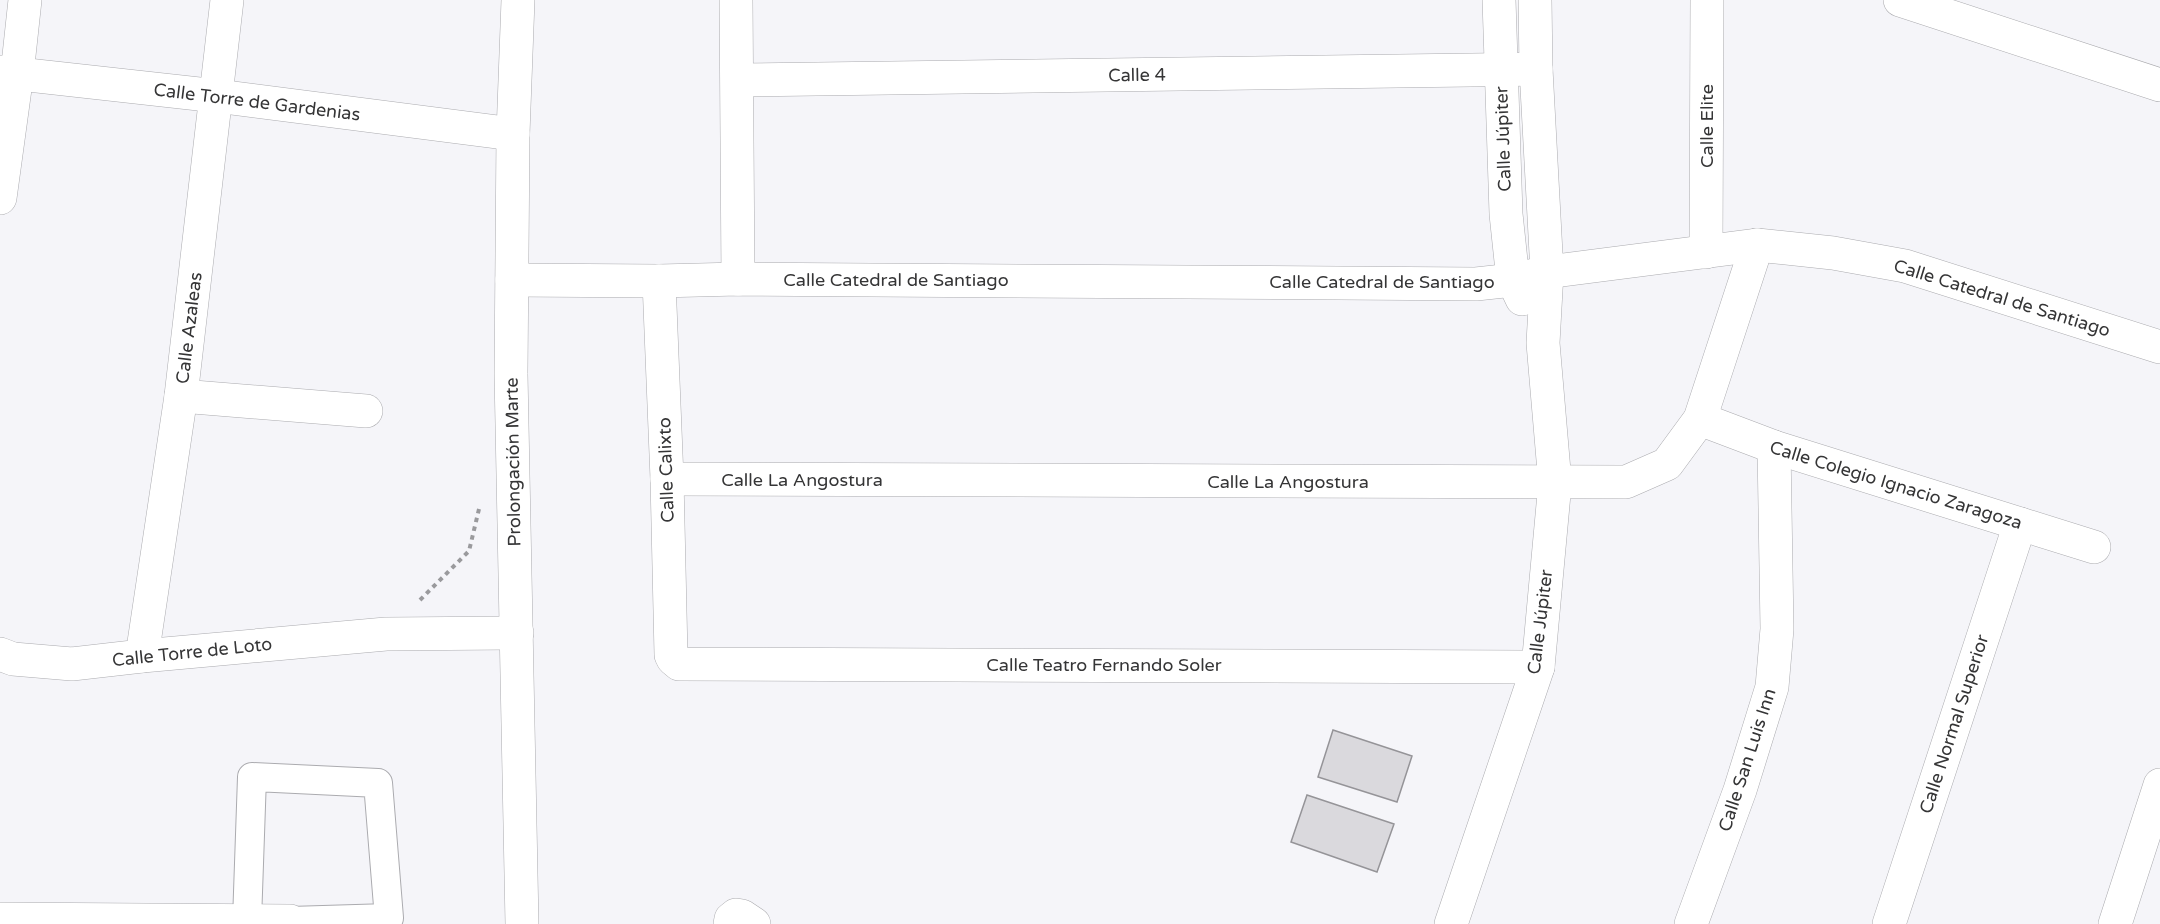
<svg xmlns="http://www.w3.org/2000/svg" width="2160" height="924" font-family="'Varela Round',sans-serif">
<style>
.building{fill:#dad9dd;stroke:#959498;stroke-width:1.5}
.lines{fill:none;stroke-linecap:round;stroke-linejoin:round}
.pedestrian-casing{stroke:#ababaf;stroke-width:30}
.minor-casing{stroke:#ababaf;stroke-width:34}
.tertiary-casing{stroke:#ababaf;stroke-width:34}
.path{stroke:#9a9a9d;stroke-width:4;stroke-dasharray:4.5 4.5;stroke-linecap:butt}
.pedestrian{stroke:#fff;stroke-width:28}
.minor{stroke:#fff;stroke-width:33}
.tertiary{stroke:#fff;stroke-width:33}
.labels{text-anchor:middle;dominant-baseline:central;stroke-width:6;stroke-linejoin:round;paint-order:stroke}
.street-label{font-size:18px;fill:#353536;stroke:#fff}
</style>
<rect width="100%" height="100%" fill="#f5f5f9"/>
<g class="building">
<polygon points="1333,730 1412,756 1397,802 1318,777"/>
<polygon points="1307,795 1394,824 1377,872 1291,842"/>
</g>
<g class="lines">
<defs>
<polyline id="pedestrian" points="247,921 252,777 378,783 389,918 290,921"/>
<g id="minor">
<polyline points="518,0 513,134 511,374 522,924"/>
<polyline points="736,0 738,279"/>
<polyline points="1900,0 2160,85"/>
<polyline points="0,72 217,96 513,134"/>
<polyline points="738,80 1536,69"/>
<polyline points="0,198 17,74 25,0"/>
<polyline points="1706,252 1707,0"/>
<polyline points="512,280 659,281 738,279 1476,284 1513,280"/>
<polyline points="659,281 667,479 671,655 673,659 679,664 1538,667"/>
<polyline points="181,396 366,411"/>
<polyline points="1700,419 1774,447 2094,547"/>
<polyline points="667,479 1626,482 1667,464 1700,419 1757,245"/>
<polyline points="0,654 13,659 72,664 142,656 386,634 517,633"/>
<polyline points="142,656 181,396 227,0"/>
<polyline points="0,919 290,921 290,924"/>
<polyline points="730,924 731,919 736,915 742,916 754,924"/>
<polyline points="1691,924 1740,790 1772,687 1777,629 1774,447"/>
<polyline points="1889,924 2020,524"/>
<polyline points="2115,924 2160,785"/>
</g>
<g id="tertiary">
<polyline points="1499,0 1506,214 1513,280 1522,299"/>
<polyline points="1513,280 1547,272 1757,245 1833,253 1905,266 2160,347"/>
<polyline points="1451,924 1538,667 1555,483 1543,343 1547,272 1536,69 1535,0"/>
</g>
</defs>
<use href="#pedestrian" class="pedestrian-casing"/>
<use href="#minor" class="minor-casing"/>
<use href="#tertiary" class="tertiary-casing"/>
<polyline class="path" points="420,600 469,551 479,509"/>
<use href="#pedestrian" class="pedestrian"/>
<use href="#minor" class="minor"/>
<use href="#tertiary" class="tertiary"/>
</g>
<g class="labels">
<g class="street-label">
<text transform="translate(1137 75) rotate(-1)">Calle 4</text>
<text transform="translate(257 102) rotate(7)">Calle Torre de Gardenias</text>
<text transform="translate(1707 126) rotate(-90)">Calle Elite</text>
<text transform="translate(1503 139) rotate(-92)">Calle Júpiter</text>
<text x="896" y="280">Calle Catedral de Santiago</text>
<text x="1382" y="282">Calle Catedral de Santiago</text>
<text transform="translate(2002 298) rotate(17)">Calle Catedral de Santiago</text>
<text transform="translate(189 328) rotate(-83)">Calle Azaleas</text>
<text transform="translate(513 462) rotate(-91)">Prolongación Marte</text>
<text transform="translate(666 470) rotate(-92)">Calle Calixto</text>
<text x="802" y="480">Calle La Angostura</text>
<text x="1288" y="482">Calle La Angostura</text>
<text transform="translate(1896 485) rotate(17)">Calle Colegio Ignacio Zaragoza</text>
<text transform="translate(1540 622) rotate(-83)">Calle Júpiter</text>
<text transform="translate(192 652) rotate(-6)">Calle Torre de Loto</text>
<text x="1104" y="665">Calle Teatro Fernando Soler</text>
<text transform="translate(1954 724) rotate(-72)">Calle Normal Superior</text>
<text transform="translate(1747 760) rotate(-72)">Calle San Luis Inn</text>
</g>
</g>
</svg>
